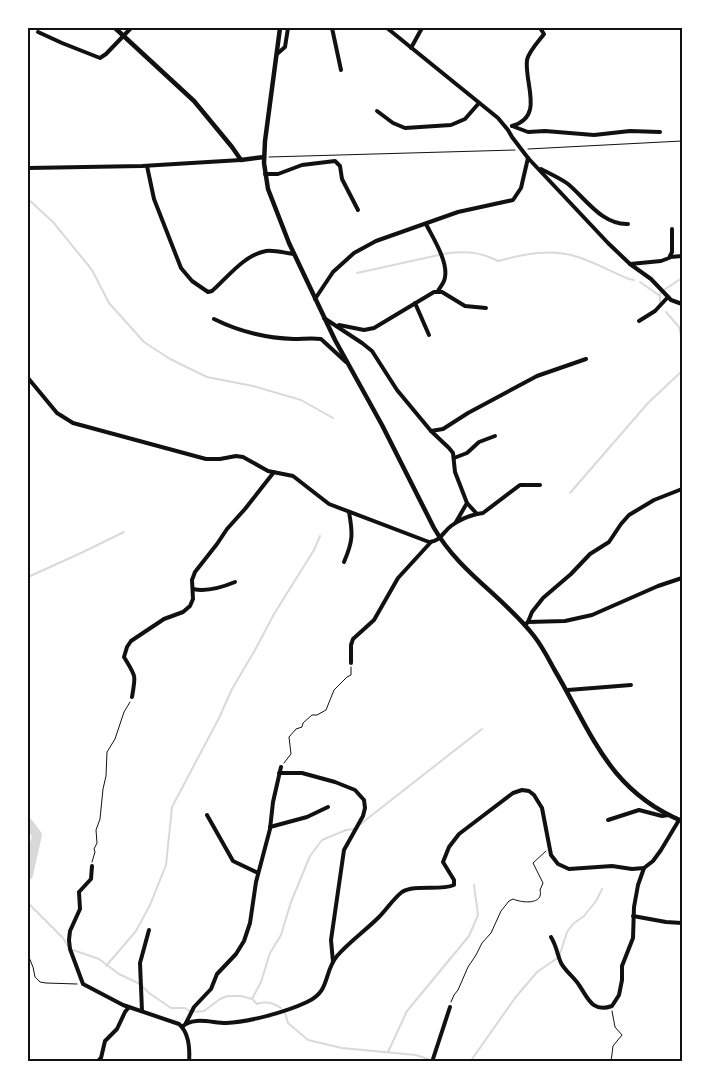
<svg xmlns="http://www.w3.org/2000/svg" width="710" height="1089" font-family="'Fira Sans Condensed',sans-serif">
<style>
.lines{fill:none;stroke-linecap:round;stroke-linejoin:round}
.stream{stroke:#d9d9d9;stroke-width:2}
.river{stroke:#d9d9d9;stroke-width:10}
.path{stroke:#111;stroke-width:1}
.minor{stroke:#111;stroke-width:4}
.tertiary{stroke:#111;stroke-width:4.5}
.neatline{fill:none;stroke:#111;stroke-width:2}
</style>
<rect width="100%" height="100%" fill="#fff"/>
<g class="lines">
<g class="stream">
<polyline points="414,28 417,30"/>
<polyline points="28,199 53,222 92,270 109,303 144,342 170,359 207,377 253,386 301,400 333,418"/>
<path d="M357,273l91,-20c20,-2 32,-1 50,8 26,-7 54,-13 80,-4 18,6 34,15 51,22l5,1"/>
<polyline points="640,282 660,296"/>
<polyline points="664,290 682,278"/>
<polyline points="660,304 660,293"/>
<polyline points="666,312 679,327 682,340"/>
<polyline points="570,493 648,403 682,371"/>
<polyline points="28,577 81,553 124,532"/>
<polyline points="358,826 482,729"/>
<path d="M28,903l35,35 7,11 29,10 20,15 21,10 9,9 22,15h14l6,4 13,-1 16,-12 8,-3h13l11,3 5,5c9,-3 17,-1 24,4"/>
<polyline points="106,966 136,931 150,905 166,865 172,807 219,718 232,689 255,650 274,614 314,550 320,536"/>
<polyline points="252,999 261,982 270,953 281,935 291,902 310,856 322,840 346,830 355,829"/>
<polyline points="285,1013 288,1023 308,1040 342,1048 416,1055 431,1060"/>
<polyline points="388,1052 407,1011 469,936 478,915 474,885"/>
<polyline points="470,1062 515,998 537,972 559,957 567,932 573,924 584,916 596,901 602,889"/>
</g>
<polyline class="river" points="28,823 37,835 28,875"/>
<g class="path">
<polyline points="528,149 682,141"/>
<polyline points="269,157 515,150"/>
<polyline points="284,763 291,754 289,737 296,729 302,727 303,723 312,715 317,715 326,710 334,690 347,677 351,675 351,667"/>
<polyline points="92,862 95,852 94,849 97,843 96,830 100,819 103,789 106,776 107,752 115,739 124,712 130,702"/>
<polyline points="28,955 33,967 35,977 40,982 46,983 77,984"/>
<path d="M451,1002l3,-7 4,-5 10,-23 8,-12 6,-12 9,-10 10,-22 8,-10 4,-2c9,4 31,6 27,-9l3,-7 -10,-20 13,-12"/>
<polyline points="611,1062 613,1046 622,1035 615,1027 612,1011"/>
</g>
<g class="minor">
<polyline points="332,28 341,70"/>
<polyline points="387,28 498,118 508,130 512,137 528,158 608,243 630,264 651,279 671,300 682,304"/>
<polyline points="38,32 62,43 100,58 106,54 131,28"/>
<polyline points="411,48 422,28"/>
<polyline points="277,54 285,47 288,28"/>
<polyline points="377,111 393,123 405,128 451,125 465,119 479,103"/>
<polyline points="512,126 528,132 545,131 594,135 630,131 660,132"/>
<path d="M512,126c33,-9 12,-43 15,-66 2,-9 12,-19 17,-26l-4,-6"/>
<path d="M147,166l7,33 27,69 11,13 16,11 4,-1c16,-14 32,-36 54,-40 9,-1 19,2 28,3"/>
<polyline points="28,168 142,166 241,160"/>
<path d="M541,169c9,5 19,9 27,15 18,15 34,41 60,40"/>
<polyline points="265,174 278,174 302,165 335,161 340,166 342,179 358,210"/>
<path d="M426,224c7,14 22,37 19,53 0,5 -5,10 -7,14"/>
<polyline points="670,257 682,256"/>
<polyline points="630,264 661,261 669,258 672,252 672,229"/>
<polyline points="315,299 333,272 354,253 376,241 458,212 513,200 521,188 528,158"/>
<polyline points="415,303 429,335"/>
<path d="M214,319c26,13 51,19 80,20 9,0 18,-1 27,0l25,23"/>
<polyline points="639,321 655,311 668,297"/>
<polyline points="339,325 364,330 374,328 434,292 442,292 465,306 486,308"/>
<path d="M28,378l29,35 16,10 133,36h14l16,-3 7,1 25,14 25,5 36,28 100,38c11,0 14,-10 22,-16 8,-6 17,-10 26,-12l-10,-11 -12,-31 -2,-19 -4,-5 -18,-17 -34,-41 -25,-39 -10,-8 -38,-25"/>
<polyline points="431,431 443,429 468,413 537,376 586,359"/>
<polyline points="454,458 467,453 479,442 495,436"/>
<polyline points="477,514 483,513 520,485 540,485"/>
<polyline points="456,522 467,503"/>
<path d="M344,562c9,-21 9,-28 5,-50"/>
<path d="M193,589c14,3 30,-2 42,-7"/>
<polyline points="528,622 565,621 592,615 658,586 682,578"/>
<polyline points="525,625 528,622 532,612 543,598 571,574 590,554 609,542 621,524 629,515 654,500 682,489"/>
<polyline points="351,663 351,645 353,639 374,620 398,578 431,542"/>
<polyline points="568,690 631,685"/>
<path d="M132,697c4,-23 4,-20 -8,-40l3,-10 4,-6 33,-22 19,-7 7,-6 3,-7 -1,-19 3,-8 22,-28 10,-15 18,-20 29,-37"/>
<polyline points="279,773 302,773 335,782 355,790 364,800 365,808 363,816 344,850 331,940 333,962"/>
<polyline points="207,815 233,861 258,873"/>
<polyline points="608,820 639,810 662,816 669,815"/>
<polyline points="270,827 307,817 328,807"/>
<path d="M92,866l-1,13 -12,13 1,17 -10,22 -1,9 1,9 13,35 40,21 56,19c10,9 11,25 10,38"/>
<polyline points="633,916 666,922 682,923"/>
<path d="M551,937c6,10 6,17 10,26 5,9 13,14 18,22 9,13 13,28 33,21l7,-11 3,-15v-14l11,-28 1,-31 4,-22 6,-17"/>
<polyline points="142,1011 140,963 149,930"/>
<polyline points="186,1023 194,1007 211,989 217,974 236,954 244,941 250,923 256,882 270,829 273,802 281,767"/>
<path d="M182,1027c11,-11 30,-4 44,-4 23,-1 60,-11 81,-21 24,-11 16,-29 30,-46 13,-15 28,-25 42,-39 8,-8 14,-18 23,-25 13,-8 38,-1 52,-7v-5l-11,-18 6,-15 10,-13 54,-41 9,-3 7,1 5,4 8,13 9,47 7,9 11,5 43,-3 20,3 12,-1 9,-7 8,-11 18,-30"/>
<polyline points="97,1062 101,1058 105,1041 117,1029 125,1012 129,1007"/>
<polyline points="432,1062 450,1007"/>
</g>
<g class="tertiary">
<polyline points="115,28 194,101 232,147 241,160 264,157"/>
<path d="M280,28l-15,113 -1,22 4,26 21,54 46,97 47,85 52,103c25,44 70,69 100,108 8,10 14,22 20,33 38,64 54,121 128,152"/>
</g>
</g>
<rect width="710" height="1089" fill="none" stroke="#ffffff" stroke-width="58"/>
<rect x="29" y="29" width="652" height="1031" class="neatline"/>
</svg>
